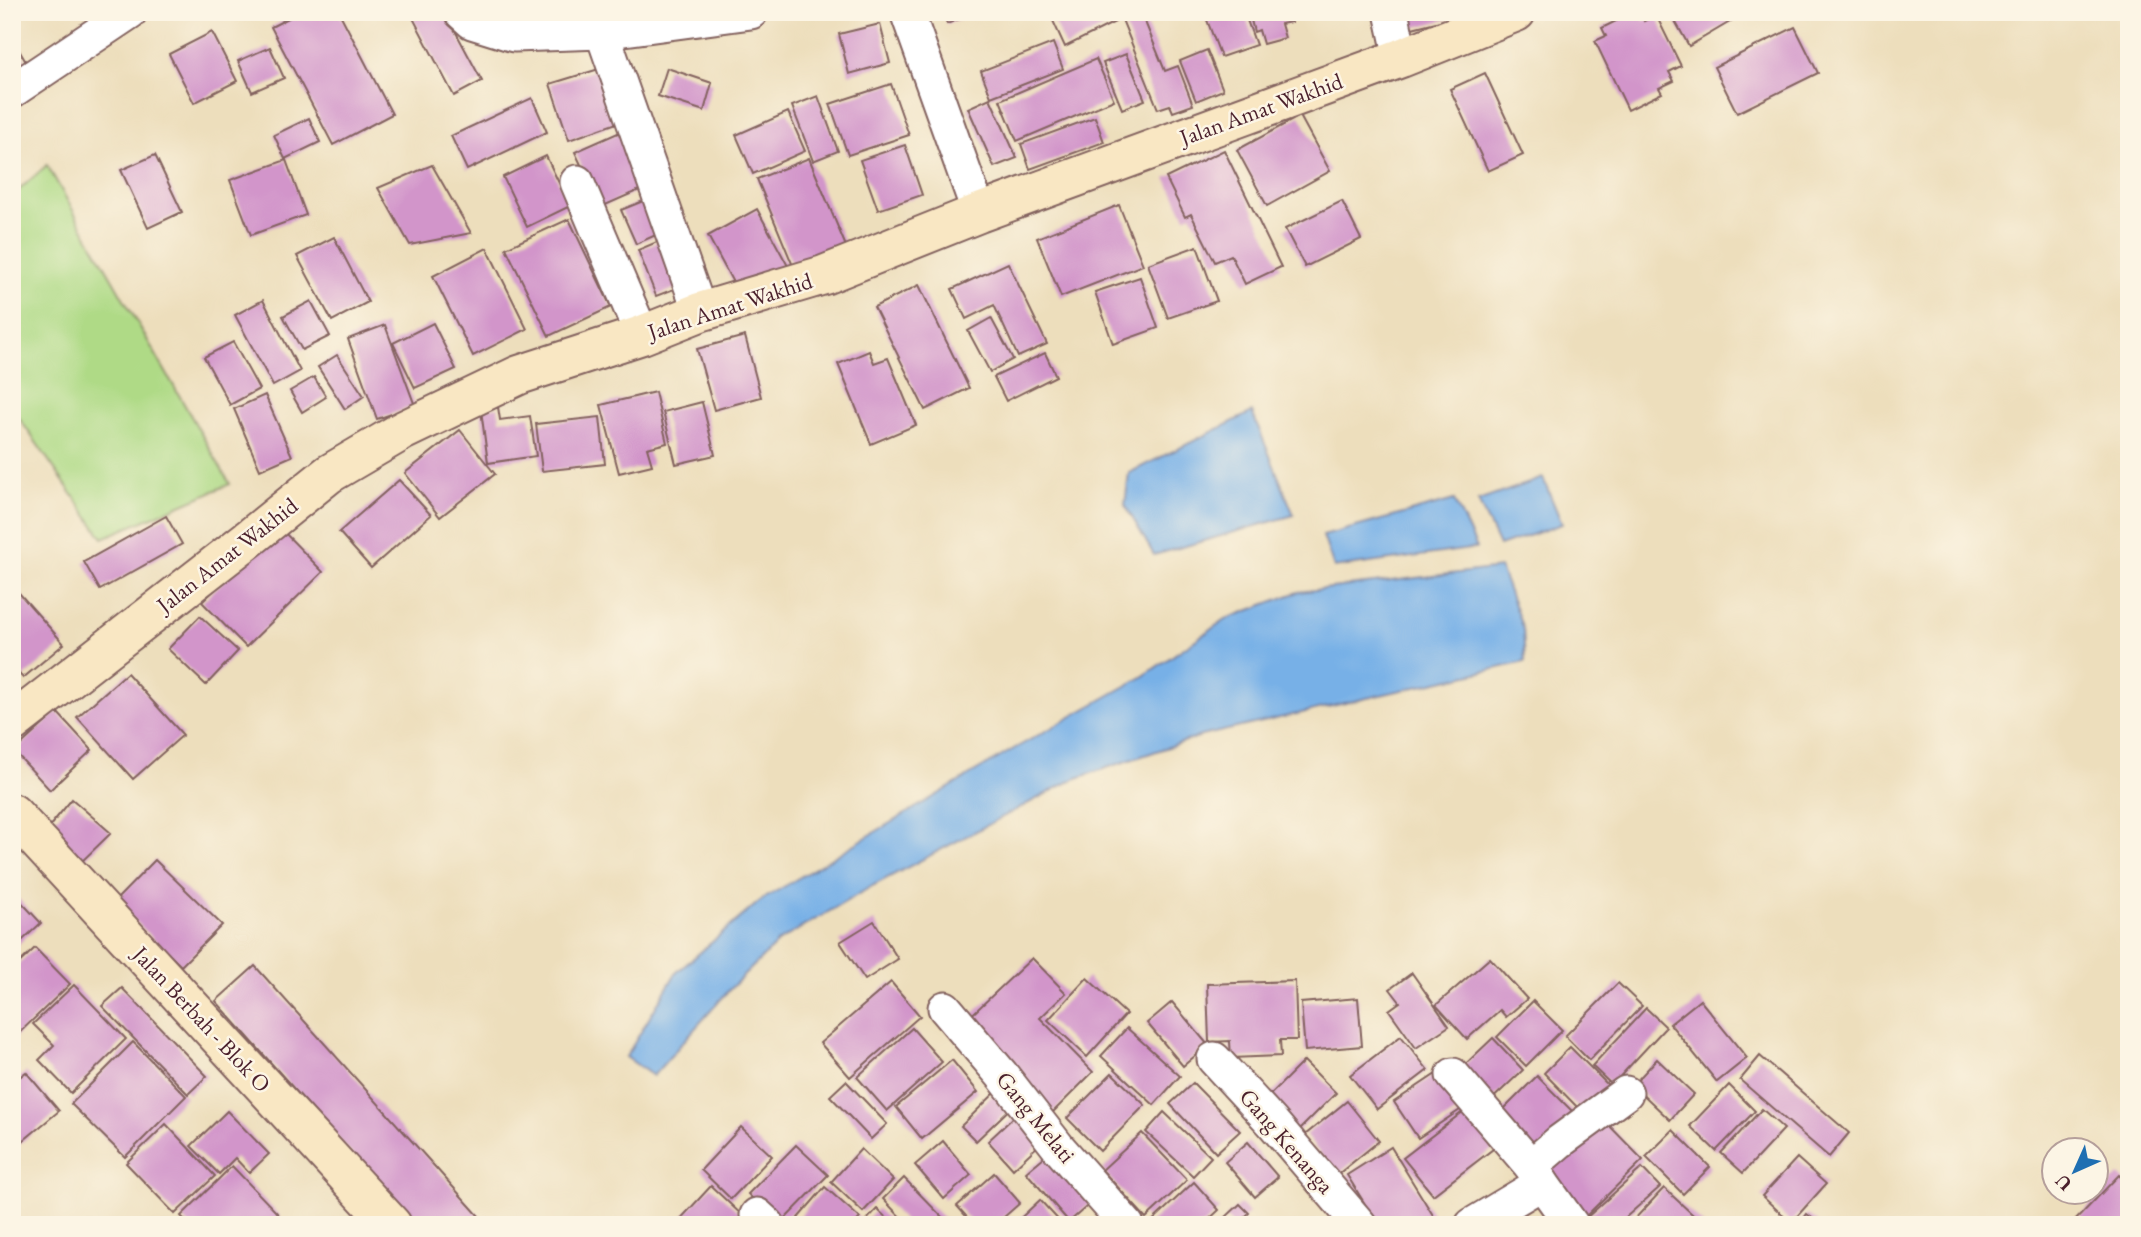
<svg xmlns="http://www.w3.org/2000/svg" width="2141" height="1237" font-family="'EB Garamond',serif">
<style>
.green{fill:#afda86;stroke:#7c7c58;stroke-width:2}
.water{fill:#77b0e7;stroke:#606889;stroke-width:2}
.building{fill:#d295ca}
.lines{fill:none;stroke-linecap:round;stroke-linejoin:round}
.street-casing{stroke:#83625e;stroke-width:37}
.secondary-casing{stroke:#83625e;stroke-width:42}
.street{stroke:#fff;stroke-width:33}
.secondary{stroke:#f9e7c3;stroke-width:38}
.labels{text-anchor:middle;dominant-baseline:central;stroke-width:5;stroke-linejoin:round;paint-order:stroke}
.street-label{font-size:23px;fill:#4a1f2b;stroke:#fcf5e5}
</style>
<rect width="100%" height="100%" fill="#fcf5e5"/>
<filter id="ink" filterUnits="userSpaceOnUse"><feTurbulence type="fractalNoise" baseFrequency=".0143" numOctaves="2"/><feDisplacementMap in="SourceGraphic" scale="14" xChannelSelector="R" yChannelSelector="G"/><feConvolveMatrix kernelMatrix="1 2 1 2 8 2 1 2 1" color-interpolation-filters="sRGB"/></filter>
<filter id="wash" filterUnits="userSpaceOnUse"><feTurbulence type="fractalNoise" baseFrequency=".00686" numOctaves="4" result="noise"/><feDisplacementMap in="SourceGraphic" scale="28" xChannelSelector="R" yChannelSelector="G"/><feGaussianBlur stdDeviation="1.57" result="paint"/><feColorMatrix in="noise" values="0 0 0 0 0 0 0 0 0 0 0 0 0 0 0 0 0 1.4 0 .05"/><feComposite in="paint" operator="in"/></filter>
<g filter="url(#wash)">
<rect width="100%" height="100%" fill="#eddebc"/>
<polygon class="green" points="47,165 230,484 103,538 12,408 12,196"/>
<g class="water">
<polygon points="1252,412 1294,515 1154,555 1125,505 1129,473"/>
<polygon points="1543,478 1562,524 1499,546 1478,501"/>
<polygon points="1454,500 1477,548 1334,568 1323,536"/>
<polygon points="1500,568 1523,629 1525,662 1201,736 1074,779 874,885 779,941 729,990 653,1076 626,1057 676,973 760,901 1012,750 1142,677 1226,619 1298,592"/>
</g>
<g id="blocks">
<g class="building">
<polygon points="300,12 339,12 392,114 333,145 271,27"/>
<polygon points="424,12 445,12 482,81 454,96 413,18"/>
<polygon points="943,12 977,12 947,24"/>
<polygon points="1049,12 1110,12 1115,22 1065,47"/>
<polygon points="1134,12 1141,12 1165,71 1178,66 1193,105 1173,112 1170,105 1158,109 1121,17"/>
<polygon points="1204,12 1244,12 1256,45 1221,57"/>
<polygon points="1249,12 1288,12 1291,22 1281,24 1285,38 1263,44 1259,30 1254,32"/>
<polygon points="1404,12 1459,12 1460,16 1408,29"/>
<polygon points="1634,12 1641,12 1644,21 1656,15 1681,66 1669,72 1674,81 1659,88 1662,93 1628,110 1595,41 1606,36 1602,28"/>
<polygon points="1670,12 1731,12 1735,19 1689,46"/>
<polygon points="880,24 890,63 849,74 839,34"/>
<polygon points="1795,27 1818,73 1737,113 1714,67"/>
<polygon points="212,32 237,81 194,103 169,54"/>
<polygon points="12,38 26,62 12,69"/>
<polygon points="1053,43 1063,69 991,97 981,71"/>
<polygon points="270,47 284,78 252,92 238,61"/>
<polygon points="1207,50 1223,90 1196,101 1180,61"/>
<polygon points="1126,54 1145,100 1122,109 1103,63"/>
<polygon points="1096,59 1114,100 1017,141 1000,100"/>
<polygon points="667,68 712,83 704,111 658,96"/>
<polygon points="599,69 617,123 569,140 550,84"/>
<polygon points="1485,73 1523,155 1488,171 1450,89"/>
<polygon points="891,84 909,135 848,155 830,104"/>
<polygon points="818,96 838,151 813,161 792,106"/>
<polygon points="532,98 547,132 467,170 451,136"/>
<polygon points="990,98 1017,158 994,167 968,108"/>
<polygon points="788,112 805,151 753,174 736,135"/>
<polygon points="1300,116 1330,171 1267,206 1237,150"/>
<polygon points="1095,117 1104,142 1030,169 1021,144"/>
<polygon points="309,118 320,142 285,159 274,135"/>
<polygon points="629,128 653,184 601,207 575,152"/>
<polygon points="905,145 922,195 878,210 860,160"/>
<polygon points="1224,150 1281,267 1245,284 1231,255 1215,262 1191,214 1185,217 1166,178"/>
<polygon points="155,155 182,212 148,228 121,170"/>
<polygon points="546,156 570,206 527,227 503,177"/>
<polygon points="809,158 850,256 798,278 757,179"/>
<polygon points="286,160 306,215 251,235 230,180"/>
<polygon points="432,165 471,233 410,245 378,188"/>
<polygon points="653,197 667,230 636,244 621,210"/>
<polygon points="1342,201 1361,239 1305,267 1285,229"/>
<polygon points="1119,205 1143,265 1061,297 1037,238"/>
<polygon points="757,209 788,266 738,292 708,236"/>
<polygon points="569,219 611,307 549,336 506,248"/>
<polygon points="671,236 690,283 656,296 638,250"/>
<polygon points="334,237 368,302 332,321 297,256"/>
<polygon points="1197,246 1217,301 1168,318 1148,264"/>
<polygon points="487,248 527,329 473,356 433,276"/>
<polygon points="1008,263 1047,344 1018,357 994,305 966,319 952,289"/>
<polygon points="1140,277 1158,328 1113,344 1095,292"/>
<polygon points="919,285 969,388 925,410 874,307"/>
<polygon points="263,300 300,371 273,386 235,315"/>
<polygon points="311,301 330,336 302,350 283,316"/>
<polygon points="991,318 1013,359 990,372 968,331"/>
<polygon points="433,323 456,369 415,388 393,343"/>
<polygon points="385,325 415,406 377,419 348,339"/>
<polygon points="745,336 761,397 714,410 697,349"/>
<polygon points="233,342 259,389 230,405 204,357"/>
<polygon points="869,351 874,363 888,358 916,425 871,444 838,364"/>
<polygon points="1045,353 1056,376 1006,401 994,377"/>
<polygon points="337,355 364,396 345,409 318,367"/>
<polygon points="314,377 326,397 302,412 290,391"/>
<polygon points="655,392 667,443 647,448 652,465 619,473 601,405"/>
<polygon points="265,395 292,456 260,470 234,409"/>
<polygon points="702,402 715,455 676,464 663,412"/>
<polygon points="498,407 500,420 530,416 536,456 488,463 481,410"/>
<polygon points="600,417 605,464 542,471 536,424"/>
<polygon points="460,430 495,474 440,517 405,473"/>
<polygon points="399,480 431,515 371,568 339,532"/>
<polygon points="166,516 182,544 100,590 84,562"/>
<polygon points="279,527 323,572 246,647 202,602"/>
<polygon points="19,593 64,644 23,678 12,666 12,598"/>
<polygon points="200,616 238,651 206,685 168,649"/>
<polygon points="127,673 183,735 133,779 77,717"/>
<polygon points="57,712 92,750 50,790 14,751"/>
<polygon points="72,799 111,833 74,869 40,838"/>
<polygon points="155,860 222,925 181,966 115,901"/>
<polygon points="12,892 41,923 12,950"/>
<polygon points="874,921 898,959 865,980 840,942"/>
<polygon points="35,948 70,984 12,1040 12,970"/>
<polygon points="1032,958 1066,993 1040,1018 1093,1072 1049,1116 961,1025"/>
<polygon points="1490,958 1527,999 1506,1017 1500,1010 1467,1039 1436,1005"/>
<polygon points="255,966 479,1216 470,1225 415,1225 216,1001"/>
<polygon points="1412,973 1449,1026 1416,1048 1389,1010 1400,1002 1390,989"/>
<polygon points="1087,978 1126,1014 1087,1057 1048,1020"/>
<polygon points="1295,981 1297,1040 1280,1040 1281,1056 1231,1058 1230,1041 1209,1042 1207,984"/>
<polygon points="891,982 920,1016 850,1077 820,1043"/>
<polygon points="1618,983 1642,1006 1589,1060 1565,1036"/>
<polygon points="74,985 126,1039 71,1093 39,1060 54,1045 33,1024"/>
<polygon points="122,988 207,1076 188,1094 102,1006"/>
<polygon points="1358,998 1362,1046 1305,1051 1301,1003"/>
<polygon points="1700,1000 1747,1058 1717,1082 1670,1024"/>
<polygon points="1533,1001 1562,1030 1526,1066 1497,1037"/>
<polygon points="1172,1002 1208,1045 1183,1066 1147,1023"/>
<polygon points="1646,1008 1666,1027 1612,1085 1592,1066"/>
<polygon points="912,1028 942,1062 887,1111 857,1077"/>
<polygon points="1127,1028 1180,1076 1154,1105 1101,1056"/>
<polygon points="1401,1036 1428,1070 1377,1109 1350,1075"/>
<polygon points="1493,1038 1523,1070 1485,1106 1455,1074"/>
<polygon points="133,1042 186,1096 125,1157 71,1104"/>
<polygon points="1570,1047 1609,1086 1582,1112 1544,1073"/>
<polygon points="1760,1056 1849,1133 1829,1157 1740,1080"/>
<polygon points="1657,1059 1694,1094 1670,1120 1633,1085"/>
<polygon points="952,1060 978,1092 922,1139 896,1107"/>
<polygon points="1304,1061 1336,1093 1296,1133 1264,1101"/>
<polygon points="26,1072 59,1111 12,1150 12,1083"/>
<polygon points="1439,1072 1463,1108 1418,1138 1394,1102"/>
<polygon points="1112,1073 1145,1105 1100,1151 1067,1118"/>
<polygon points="1537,1076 1576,1115 1532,1157 1502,1111"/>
<polygon points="846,1081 887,1124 871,1139 830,1096"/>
<polygon points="1193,1083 1240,1131 1216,1153 1170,1104"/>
<polygon points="1003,1085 1018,1101 976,1141 961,1126"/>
<polygon points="1729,1085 1755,1111 1716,1151 1690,1126"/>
<polygon points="1347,1101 1379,1141 1337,1175 1305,1135"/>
<polygon points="1762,1109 1784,1129 1743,1173 1721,1153"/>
<polygon points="227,1111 269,1154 249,1173 235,1158 219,1174 191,1146"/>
<polygon points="1464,1111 1493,1149 1433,1195 1403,1158"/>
<polygon points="1164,1112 1211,1157 1193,1176 1146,1132"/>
<polygon points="1017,1114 1042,1142 1013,1169 988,1141"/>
<polygon points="1599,1115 1643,1160 1586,1216 1542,1172"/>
<polygon points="166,1124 215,1176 175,1214 126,1163"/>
<polygon points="741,1127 772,1156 731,1199 701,1170"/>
<polygon points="1673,1130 1710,1167 1683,1194 1646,1157"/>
<polygon points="1142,1133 1187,1180 1146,1218 1102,1170"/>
<polygon points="943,1141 971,1175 944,1199 915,1165"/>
<polygon points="1248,1142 1278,1177 1255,1197 1225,1162"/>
<polygon points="796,1145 828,1175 779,1225 748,1194"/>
<polygon points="1391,1147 1439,1225 1378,1225 1347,1175"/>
<polygon points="861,1149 893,1180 863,1212 831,1182"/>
<polygon points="1050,1152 1093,1201 1069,1222 1026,1172"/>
<polygon points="1797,1158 1826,1184 1791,1223 1762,1196"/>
<polygon points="232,1166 280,1216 271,1225 189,1225 181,1216"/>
<polygon points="1642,1168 1660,1187 1617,1225 1590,1225 1585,1219"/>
<polygon points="994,1173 1020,1203 995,1225 974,1225 957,1206"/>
<polygon points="2119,1175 2129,1185 2129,1225 2071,1225"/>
<polygon points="904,1178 950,1225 908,1225 883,1199"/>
<polygon points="1194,1182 1219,1210 1203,1225 1148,1225"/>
<polygon points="711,1186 744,1217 737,1225 675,1225"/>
<polygon points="825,1187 860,1218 854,1225 805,1225 798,1218"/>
<polygon points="1664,1188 1704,1225 1629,1225"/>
<polygon points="1040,1200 1063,1225 1013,1225"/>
<polygon points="1240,1204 1249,1213 1237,1225 1233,1225 1226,1217"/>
<polygon points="1514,1207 1528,1225 1490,1225"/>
<polygon points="877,1209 894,1225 862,1225"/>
<polygon points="1807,1214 1821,1225 1799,1225"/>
</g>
</g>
</g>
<g filter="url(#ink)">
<use href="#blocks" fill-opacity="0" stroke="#83625e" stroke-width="2"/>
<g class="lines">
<defs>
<g id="street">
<polyline points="461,12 472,22 514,35 602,32 751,12"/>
<polyline points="907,12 979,213"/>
<polyline points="1391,12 1401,58"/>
<polyline points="602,32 700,312"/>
<polyline points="12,91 130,12"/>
<polyline points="577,182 642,335"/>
<polyline points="945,1008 1002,1075 1058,1147 1127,1225"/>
<polyline points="1214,1059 1272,1122 1360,1225"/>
<polyline points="1453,1075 1531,1166 1542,1183"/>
<polyline points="1531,1166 1559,1142 1626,1093"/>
<polyline points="757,1215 768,1225"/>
<polyline points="1472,1225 1542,1183 1572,1225"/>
</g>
<g id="secondary">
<polyline points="12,723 251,537 329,474 404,430 519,375 642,335 700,312 824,275 979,213 1401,58 1516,12"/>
<polyline points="12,813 392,1225"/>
</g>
</defs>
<use href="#street" class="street-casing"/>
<use href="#secondary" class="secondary-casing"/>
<use href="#street" class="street"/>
<use href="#secondary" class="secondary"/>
</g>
</g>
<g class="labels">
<g class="street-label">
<text transform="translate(1261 109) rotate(-20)">Jalan Amat Wakhid</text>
<text transform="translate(730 306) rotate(-18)">Jalan Amat Wakhid</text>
<text transform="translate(227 555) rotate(-38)">Jalan Amat Wakhid</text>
<text transform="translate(202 1019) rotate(47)">Jalan Berbah - Blok O</text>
<text transform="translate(1036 1117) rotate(51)">Gang Melati</text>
<text transform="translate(1287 1141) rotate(49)">Gang Kenanga</text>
</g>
</g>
<rect width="2141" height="1237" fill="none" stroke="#fcf5e5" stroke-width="42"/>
<g transform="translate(2075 1171) rotate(225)"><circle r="33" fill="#fcf5e5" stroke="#b59f9b" stroke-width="2"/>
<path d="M0-5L12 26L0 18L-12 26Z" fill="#1f6fb2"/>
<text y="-10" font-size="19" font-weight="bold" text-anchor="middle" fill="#4a1f2b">U</text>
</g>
</svg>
